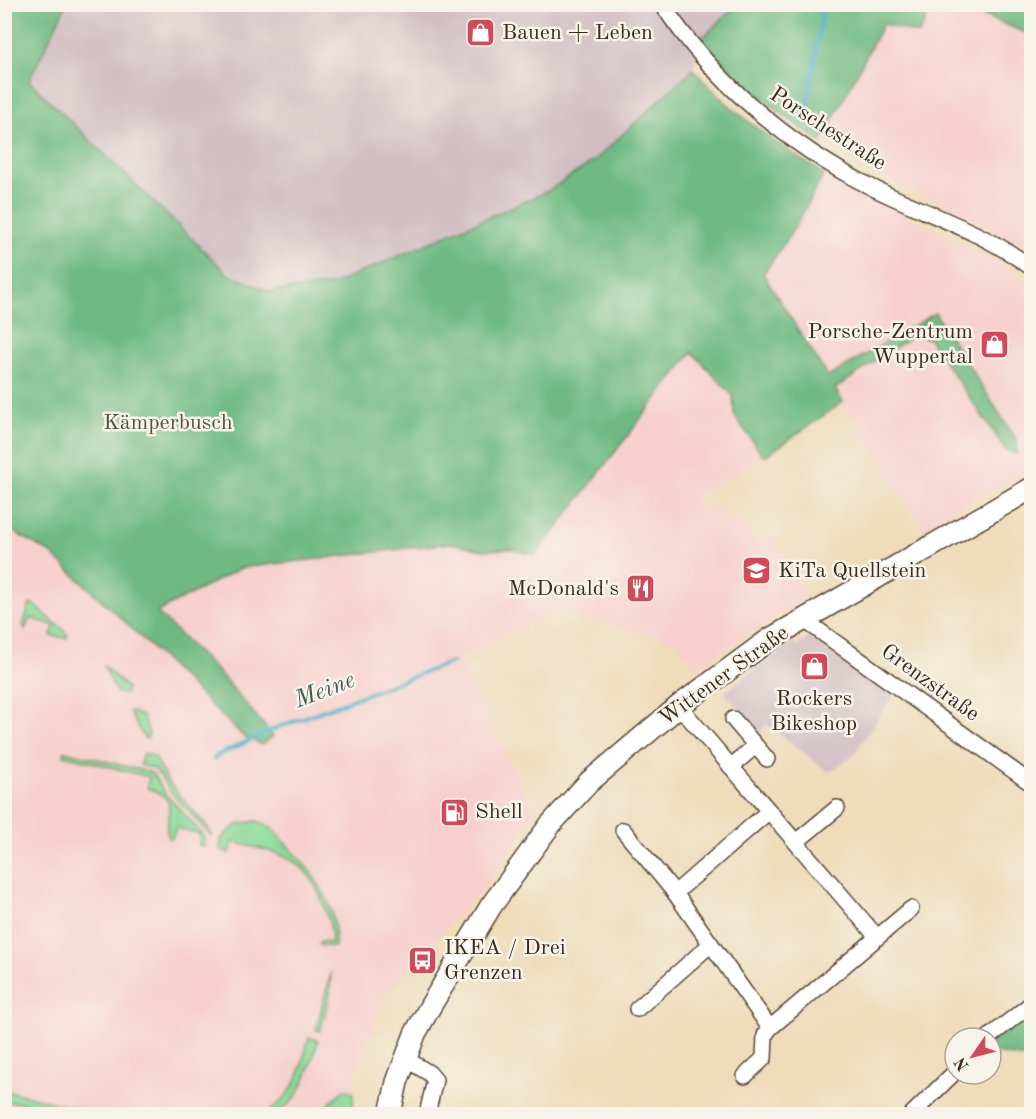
<svg xmlns="http://www.w3.org/2000/svg" width="1036" height="1119" font-family="'Old Standard TT',serif">
<style>
.built{fill:#f7d0cd}
.industrial{fill:#d2bec3}
.green{fill:#88da9a;stroke:#62825c;stroke-width:1.5}
.forest{fill:#6eba82;stroke:#547250;stroke-width:1.5}
.lines{fill:none;stroke-linecap:round;stroke-linejoin:round}
.stream{stroke:#49b1c8;stroke-width:4.5}
.minor-casing{stroke:#564535;stroke-width:18}
.secondary-casing{stroke:#564535;stroke-width:24}
.minor{stroke:#fff;stroke-width:15}
.secondary{stroke:#fff;stroke-width:21}
.labels{text-anchor:middle;dominant-baseline:central;stroke-width:5;stroke-linejoin:round;paint-order:stroke}
.poi-label{font-size:22px;fill:#3b2a1e;stroke:#f7f3e8;text-anchor:start}
.street-label{font-size:22px;fill:#3b2a1e;stroke:#f7f3e8}
.park-label{font-size:22px;fill:#4e563d;stroke:#f7f3e8}
.water-label{font-size:24px;font-style:italic;fill:#40595a;stroke:#f7f3e8}
</style>
<rect width="100%" height="100%" fill="#f7f3e8"/>
<filter id="ink" filterUnits="userSpaceOnUse"><feTurbulence type="fractalNoise" baseFrequency=".0167" numOctaves="2"/><feDisplacementMap in="SourceGraphic" scale="12" xChannelSelector="R" yChannelSelector="G"/><feConvolveMatrix kernelMatrix="1 2 1 2 8 2 1 2 1" color-interpolation-filters="sRGB"/></filter>
<filter id="wash" filterUnits="userSpaceOnUse"><feTurbulence type="fractalNoise" baseFrequency=".008" numOctaves="4" result="noise"/><feDisplacementMap in="SourceGraphic" scale="24" xChannelSelector="R" yChannelSelector="G"/><feGaussianBlur stdDeviation="1.35" result="paint"/><feColorMatrix in="noise" values="0 0 0 0 0 0 0 0 0 0 0 0 0 0 0 0 0 1.4 0 .05"/><feComposite in="paint" operator="in"/></filter>
<g filter="url(#wash)">
<rect width="100%" height="100%" fill="#eedcba"/>
<g class="built">
<polygon points="933,5 959,5 1031,35 1031,252 1006,236 880,175 821,142 884,23 919,34"/>
<polygon points="824,174 1001,263 1031,285 1031,472 1027,471 937,519 938,523 925,530 835,389 913,336 928,338 1006,450 935,313 828,377 763,274 794,229"/>
<polygon points="692,352 731,393 733,414 763,458 695,497 703,511 714,505 726,517 744,525 757,545 773,536 808,596 698,667 673,640 555,612 458,660 535,812 493,876 470,903 384,997 350,1090 344,1089 319,1114 5,1114 4,527 49,552 122,619 244,737 263,745 272,736 223,677 156,612 241,568 451,543 482,550 511,549 536,554"/>
</g>
<g class="industrial">
<polygon points="65,5 737,5 701,39 693,69 594,161 548,191 332,285 271,292 226,271 29,81"/>
<polygon points="810,637 893,696 852,757 829,772 766,724 760,733 724,692 794,641 797,646"/>
</g>
<g class="green">
<polygon points="30,604 33,604 67,633 67,638 51,636 54,625 30,618 25,629 23,625"/>
<polygon points="103,665 127,688 125,694 117,693"/>
<polygon points="131,711 143,717 149,734 147,739 145,739 129,712"/>
<path d="M65,751l87,22 12,19 41,45 -1,10 -5,-2 1,-11 -24,-6 -4,10h-3c-9,-21 17,-37 -22,-50l2,-11 -85,-22z"/>
<polygon points="143,753 155,757 166,779 209,829 212,837 171,792 155,769 140,765"/>
<path d="M257,821c15,5 20,12 29,23 28,28 53,61 49,103l-16,-2 1,-4 12,1c0,-15 -5,-27 -10,-41 -16,-47 -46,-48 -89,-59l-4,11 -9,-4 2,-12 17,-13z"/>
<polygon points="331,972 330,995 320,1031 316,1030"/>
<path d="M309,1037l9,3c-6,23 -20,75 -52,74 31,-22 34,-41 43,-77z"/>
<polygon points="344,1089 353,1092 353,1114 319,1114"/>
<path d="M4,1090l94,24c-32,1 -61,-12 -93,-12z"/>
</g>
<g class="forest">
<path d="M5,4l61,1 -37,76 199,193 43,18 61,-7 216,-94 46,-30 99,-92c38,43 82,75 131,105l-30,55 -31,45 65,103 107,-64 82,128v13l-11,-4 -78,-112 -15,-2 -78,53 8,13 -79,55 -30,-42 -1,-19 -41,-44 -156,203 -25,-6 -29,1 -31,-7 -210,25 -84,44 66,65 50,59 -10,9 -19,-8 -122,-118 -73,-67 -44,-25z"/>
<path d="M737,5v-1l196,1 -14,29 -36,-10 -62,118c-45,-30 -84,-63 -120,-103z"/>
<polygon points="959,5 1031,5 1031,35"/>
<polygon points="1031,1013 1031,1059 991,1052 991,1044"/>
</g>
<g class="lines">
<g class="stream">
<polyline points="806,112 824,4"/>
<polyline points="214,759 218,755 279,727 452,662"/>
</g>
</g>
</g>
<g filter="url(#ink)">
<g class="lines">
<defs>
<g id="minor">
<path d="M662,4c50,76 126,141 207,182 54,27 114,45 163,82"/>
<polyline points="803,619 1032,784"/>
<polyline points="679,706 877,937"/>
<polyline points="733,719 767,759"/>
<polyline points="731,767 755,746"/>
<polyline points="623,830 675,893 770,1028"/>
<polyline points="796,842 837,808"/>
<polyline points="675,893 769,811"/>
<polyline points="637,1009 711,944"/>
<polyline points="988,1038 1032,1003"/>
<polyline points="406,1059 429,1073 435,1080 427,1114"/>
<polyline points="745,1076 764,1058 765,1035 770,1028 911,909"/>
<polyline points="912,1114 955,1072"/>
</g>
<polyline id="secondary" points="390,1114 397,1082 415,1034 431,1005 491,906 550,825 589,782 679,706 770,639 1032,488"/>
</defs>
<use href="#minor" class="minor-casing"/>
<use href="#secondary" class="secondary-casing"/>
<use href="#minor" class="minor"/>
<use href="#secondary" class="secondary"/>
</g>
</g>
<defs>
<symbol id="shop-square" viewBox="-11 -11 22 22"><rect x="-9" y="-9" width="18" height="18" rx="4" fill="#d1495b" stroke="#f7f3e8"/><path d="M-5-2.5h2.3a2.7 3.5 0 0 1 5.4 0H5L5.5 6h-11ZM-1.5-2.5h3a1.5 2.3 0 0 0-3 0Z" fill="#fff"/></symbol>
<symbol id="school-square" viewBox="-11 -11 22 22"><rect x="-9" y="-9" width="18" height="18" rx="4" fill="#d1495b" stroke="#f7f3e8"/><path d="M0-5L7-2L0 1L-7-2ZM-4 1L0 2.5L4 1V4Q0 6-4 4Z" fill="#fff"/></symbol>
<symbol id="restaurant-square" viewBox="-11 -11 22 22"><rect x="-9" y="-9" width="18" height="18" rx="4" fill="#d1495b" stroke="#f7f3e8"/><path d="M-5-6h1v4h1v-4h1v4h1v-4h1v5L-1.5 .5V6h-2V.5L-5-1ZM5-6V6H3V1.5H1.5Q1.5-4 5-6Z" fill="#fff"/></symbol>
<symbol id="fuel-square" viewBox="-11 -11 22 22"><rect x="-9" y="-9" width="18" height="18" rx="4" fill="#d1495b" stroke="#f7f3e8"/><path d="M-5.5-6h7V0h2V4h1.3V-2.5L3-4.5l.8-.8L6-3V5H2.5V1h-1V6h-7ZM-4.2-4.7v3.2H.2V-4.7Z" fill="#fff"/></symbol>
<symbol id="bus-square" viewBox="-11 -11 22 22"><rect x="-9" y="-9" width="18" height="18" rx="4" fill="#d1495b" stroke="#f7f3e8"/><path d="M-5-6H5V4H4V6H2V4H-2V6H-4V4H-5ZM-3.5-4V0h7V-4ZM-3.5 1.2v1.5H-2V1.2ZM2 1.2v1.5H3.5V1.2Z" fill="#fff"/></symbol>
</defs>
<g fill-rule="evenodd">
<use href="#shop-square" x="464" y="16" width="33" height="33"/>
<use href="#shop-square" x="978" y="328" width="33" height="33"/>
<use href="#school-square" x="740" y="554" width="33" height="33"/>
<use href="#restaurant-square" x="624" y="572" width="33" height="33"/>
<use href="#shop-square" x="798" y="650" width="33" height="33"/>
<use href="#fuel-square" x="438" y="796" width="33" height="33"/>
<use href="#bus-square" x="406" y="944" width="33" height="33"/>
</g>
<g class="labels">
<g class="poi-label">
<text x="502" y="33">Bauen + Leben</text>
<text x="973" y="332" text-anchor="end">Porsche-Zentrum<tspan x="973" dy="25">Wuppertal</tspan></text>
<text x="778" y="571">KiTa Quellstein</text>
<text x="619" y="589" text-anchor="end">McDonald's</text>
<text x="814" y="699" text-anchor="middle">Rockers<tspan x="814" dy="25">Bikeshop</tspan></text>
<text x="475" y="812">Shell</text>
<text x="444" y="948">IKEA / Drei<tspan x="444" dy="25">Grenzen</tspan></text>
</g>
<g class="street-label">
<text transform="translate(828 129) rotate(33)">Porschestraße</text>
<text transform="translate(724 676) rotate(-36)">Wittener Straße</text>
<text transform="translate(930 683) rotate(36)">Grenzstraße</text>
</g>
<g class="park-label">
<text x="168" y="423">Kämperbusch</text>
</g>
<g class="water-label">
<text transform="translate(325 691) rotate(-21)">Meine</text>
</g>
</g>
<rect width="1036" height="1119" fill="none" stroke="#f7f3e8" stroke-width="24"/>
<g transform="translate(973 1056) rotate(235)"><circle r="28" fill="#f7f3e8" stroke="#aca397" stroke-width="1.5"/>
<path d="M0-4.5L10 22L0 15L-10 22Z" fill="#d1495b"/>
<text y="-9" font-size="16" font-weight="bold" text-anchor="middle" fill="#3b2a1e">N</text>
</g>
</svg>
